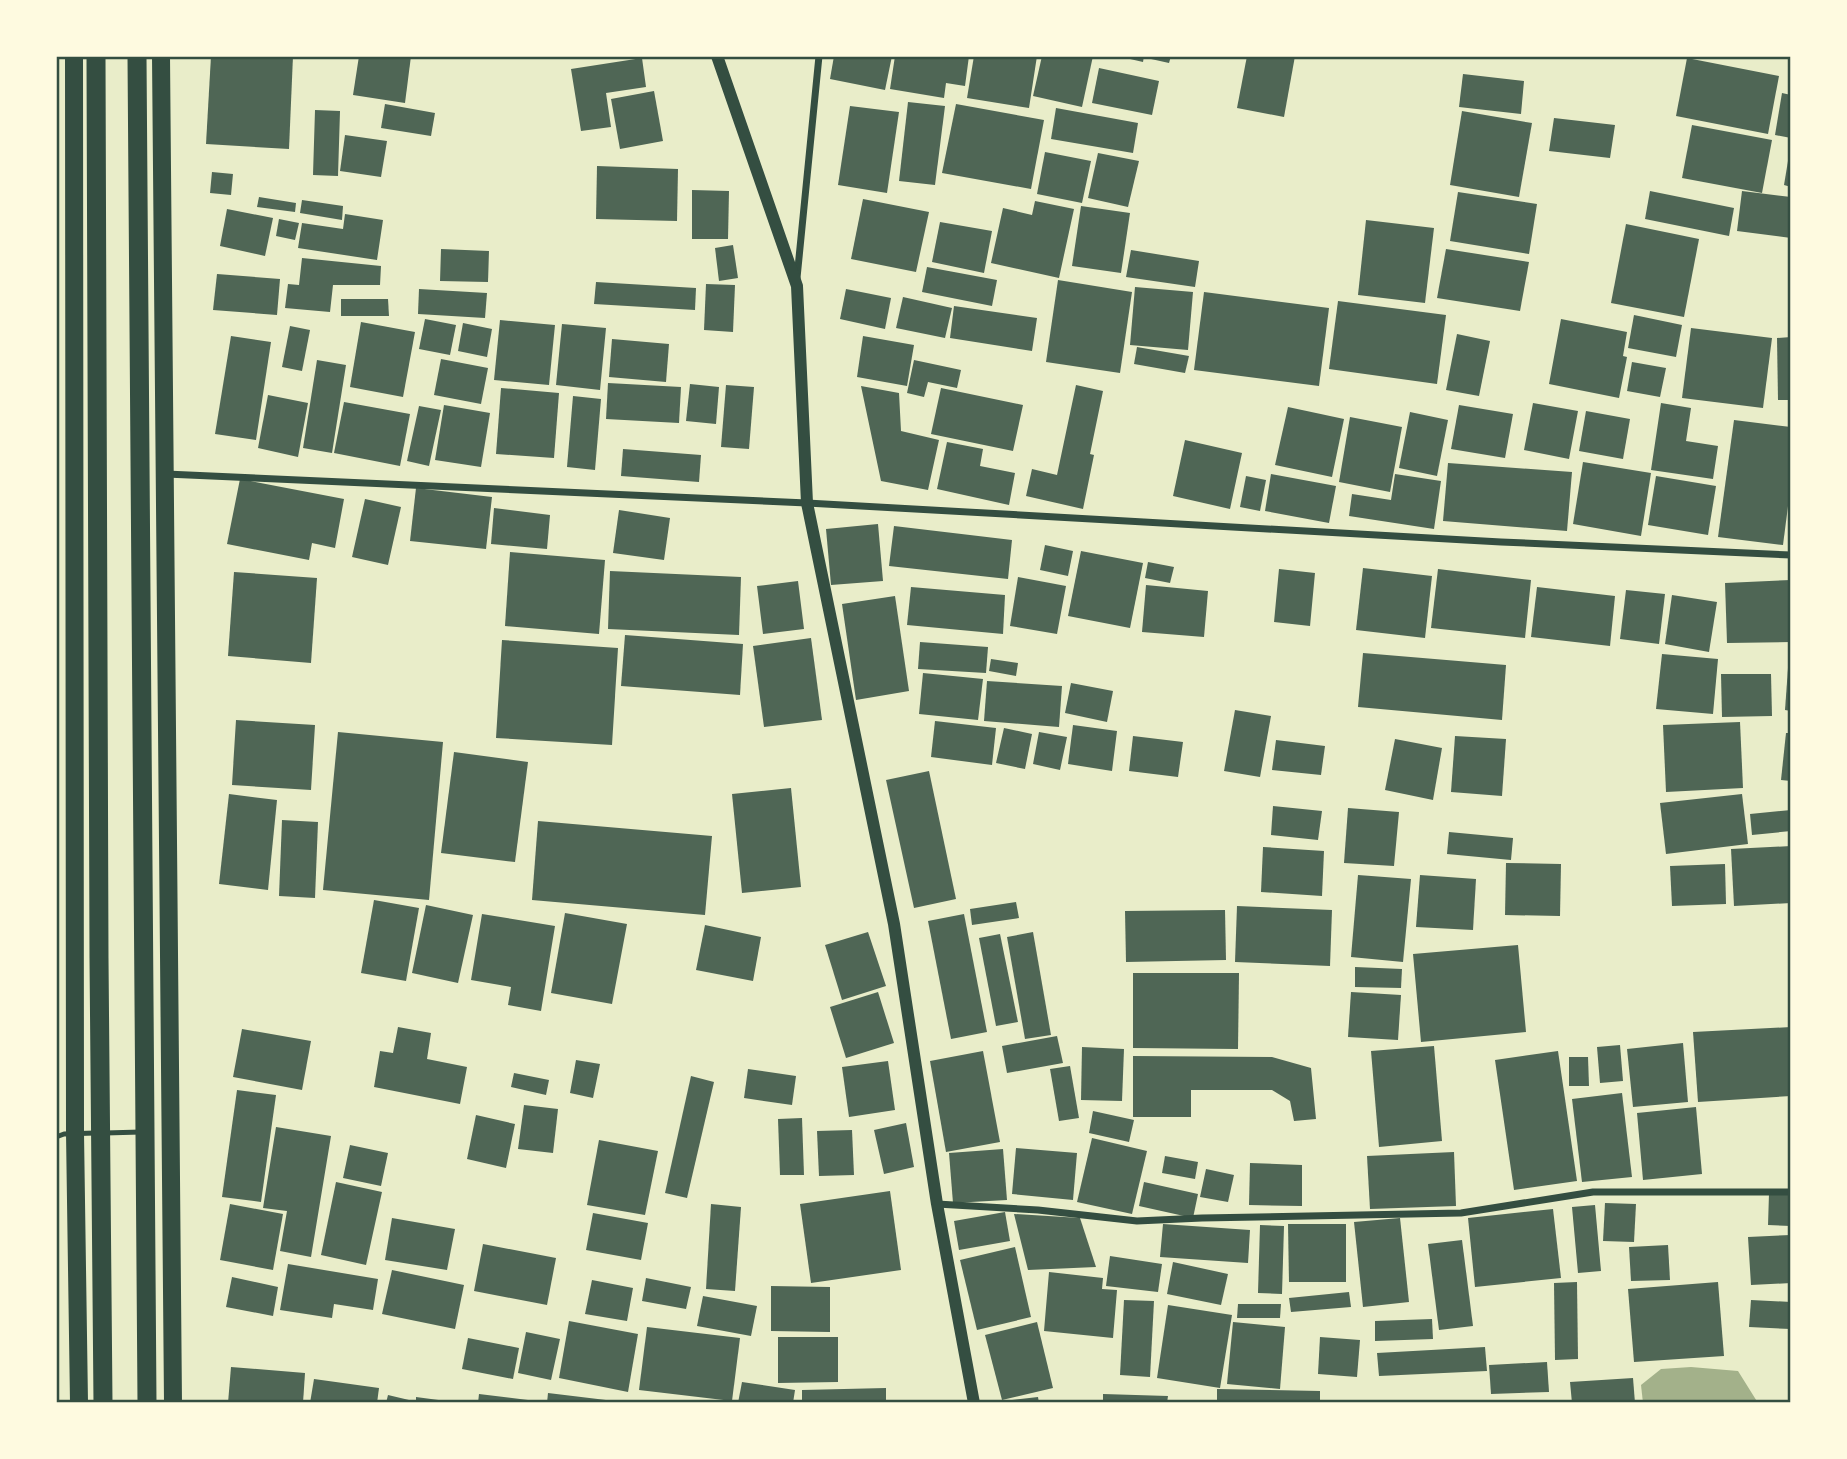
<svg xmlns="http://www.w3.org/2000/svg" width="1847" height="1459" font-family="'Exo 2',sans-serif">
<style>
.water{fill:#a3b18a}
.building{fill:#4f6655}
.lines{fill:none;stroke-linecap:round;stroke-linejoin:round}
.service{stroke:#344e41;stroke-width:5}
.minor{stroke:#344e41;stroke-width:7}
.tertiary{stroke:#344e41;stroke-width:12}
.primary{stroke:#344e41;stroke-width:18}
.trunk{stroke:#344e41;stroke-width:19}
.neatline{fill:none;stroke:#344e41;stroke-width:2.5}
</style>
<rect width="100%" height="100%" fill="#e9edc9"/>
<polygon class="water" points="1691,1367 1738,1371 1758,1403 1643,1403 1641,1385 1661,1369"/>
<g class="building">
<polygon points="211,56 293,56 289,149 206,144"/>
<polygon points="359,56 411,56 405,103 353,95"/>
<polygon points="834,56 892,56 885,90 830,79"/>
<polygon points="895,56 969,56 965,86 946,83 944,98 890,89"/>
<polygon points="974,56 1037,56 1029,108 967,98"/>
<polygon points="1042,56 1093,56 1082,107 1033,96"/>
<polygon points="1117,56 1144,56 1143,62"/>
<polygon points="1151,56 1171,56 1169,63 1151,59"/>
<polygon points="1247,56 1295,56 1284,117 1237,108"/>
<polygon points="642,58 646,87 606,93 611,127 581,131 571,69"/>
<polygon points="1687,58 1779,76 1768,134 1676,116"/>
<polygon points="1099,68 1159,81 1152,115 1092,103"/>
<polygon points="1463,74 1524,81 1521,114 1459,107"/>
<polygon points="654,91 663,141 620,149 611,99"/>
<polygon points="1782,93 1791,95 1791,138 1775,135"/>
<polygon points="908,102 945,106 935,185 899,181"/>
<polygon points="385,104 435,113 431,136 381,128"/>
<polygon points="956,104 1044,120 1031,189 942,173"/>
<polygon points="850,106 899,112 887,193 838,185"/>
<polygon points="1056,108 1138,123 1133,153 1051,139"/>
<polygon points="315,110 340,111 338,176 313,175"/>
<polygon points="1462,111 1532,123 1519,197 1450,185"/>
<polygon points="1554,118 1615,125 1610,158 1549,151"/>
<polygon points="1692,125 1772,140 1762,193 1682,178"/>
<polygon points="345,135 387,141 381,177 340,171"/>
<polygon points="1045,152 1091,161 1082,203 1037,194"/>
<polygon points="1098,153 1139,161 1128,207 1088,198"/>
<polygon points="1788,161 1791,161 1791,187 1784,185"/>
<polygon points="597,166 678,169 677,221 596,219"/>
<polygon points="212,172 233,174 231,195 210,193"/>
<polygon points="692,190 729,191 728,239 692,239"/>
<polygon points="1650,191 1734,208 1729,236 1645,219"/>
<polygon points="1742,191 1791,197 1791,238 1737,231"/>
<polygon points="1458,192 1537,204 1529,254 1450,241"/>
<polygon points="259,197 296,203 295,212 257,207"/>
<polygon points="863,199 929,212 916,272 851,259"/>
<polygon points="302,200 343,206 342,220 300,213"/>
<polygon points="1035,201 1074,209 1059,278 991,263 1003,208 1032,215"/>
<polygon points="1081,206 1130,213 1121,273 1072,266"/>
<polygon points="227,209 273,218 265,256 220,246"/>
<polygon points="345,214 383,220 377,260 298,248 302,223 343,229"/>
<polygon points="279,219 299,223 295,240 276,236"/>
<polygon points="1366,220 1434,228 1425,303 1358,295"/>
<polygon points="940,222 992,231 984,273 932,262"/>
<polygon points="1626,224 1699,239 1684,317 1611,303"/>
<polygon points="733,245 738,278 719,281 715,248"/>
<polygon points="441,249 489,251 488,282 440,281"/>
<polygon points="1446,249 1529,262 1520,311 1437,298"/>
<polygon points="1131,250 1199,261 1195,287 1126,277"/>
<polygon points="302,258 381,266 380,285 333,285 330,312 285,308 288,284 299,285"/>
<polygon points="927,267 997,280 992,306 922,292"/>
<polygon points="217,274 280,279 277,315 213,310"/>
<polygon points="1058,280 1132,292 1120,373 1046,362"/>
<polygon points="596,282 696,288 695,310 594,304"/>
<polygon points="706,284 735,285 733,332 704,330"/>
<polygon points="1135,287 1193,292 1188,350 1130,345"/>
<polygon points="419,289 487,293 485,318 418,314"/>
<polygon points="846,289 891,298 885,329 840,319"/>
<polygon points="1204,292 1329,308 1319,386 1194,370"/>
<polygon points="903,297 952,308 945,338 896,328"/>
<polygon points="341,299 388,299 389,316 341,316"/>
<polygon points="1338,301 1446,315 1437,384 1329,369"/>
<polygon points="954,306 1037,318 1032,351 950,338"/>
<polygon points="1634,315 1682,325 1676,357 1628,348"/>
<polygon points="425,319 456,325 450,355 419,349"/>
<polygon points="1561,319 1627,332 1623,356 1627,357 1619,398 1549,384"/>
<polygon points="500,320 555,325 549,385 494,380"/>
<polygon points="361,322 415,332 403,397 350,387"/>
<polygon points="463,323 492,329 487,357 458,351"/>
<polygon points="562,324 606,328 600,390 556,385"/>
<polygon points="290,326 310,330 302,371 282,367"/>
<polygon points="1691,328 1772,338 1763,408 1682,398"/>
<polygon points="1457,334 1490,341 1479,396 1446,390"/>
<polygon points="231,336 271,342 256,440 215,434"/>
<polygon points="863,336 914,345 907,386 857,377"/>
<polygon points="1791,337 1791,400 1778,400 1777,338"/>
<polygon points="612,339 669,344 666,382 609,377"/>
<polygon points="1137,347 1189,356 1185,373 1134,364"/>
<polygon points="441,359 488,368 481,404 434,395"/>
<polygon points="317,360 346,365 332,453 303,448"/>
<polygon points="914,360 961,370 957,388 928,382 924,397 907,393"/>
<polygon points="1632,362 1666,368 1660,397 1627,391"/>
<polygon points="608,383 681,387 679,423 606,419"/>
<polygon points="690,384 719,387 716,424 686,421"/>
<polygon points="726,385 754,387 749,449 721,447"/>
<polygon points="1076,385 1103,391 1090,454 1094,455 1083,509 1026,496 1032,469 1057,475"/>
<polygon points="861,386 899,393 901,431 939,440 928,490 881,481"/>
<polygon points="501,388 559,393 554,458 496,454"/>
<polygon points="941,388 1023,405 1013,451 931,434"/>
<polygon points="268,395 308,403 298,457 258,448"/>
<polygon points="573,396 601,399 595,470 567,467"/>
<polygon points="344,402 410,414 400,466 334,453"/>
<polygon points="1533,403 1578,411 1569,459 1524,450"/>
<polygon points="1661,403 1691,408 1686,441 1718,446 1713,479 1651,470"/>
<polygon points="444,405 490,413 481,467 435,460"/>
<polygon points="1459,405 1513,414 1505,458 1451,449"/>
<polygon points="419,406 441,410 429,466 407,461"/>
<polygon points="1288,407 1344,419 1332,477 1275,465"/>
<polygon points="1586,411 1630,419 1623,459 1579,451"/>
<polygon points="1410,412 1448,420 1437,476 1399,468"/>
<polygon points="1350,417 1402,427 1390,492 1339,482"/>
<polygon points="1734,420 1791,427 1791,483 1783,545 1718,537"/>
<polygon points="1185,440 1242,453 1230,509 1173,496"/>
<polygon points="947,442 983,449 980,466 1015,473 1009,505 937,489"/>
<polygon points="623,449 701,455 699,482 621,476"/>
<polygon points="1583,462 1651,473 1641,536 1573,524"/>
<polygon points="1448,463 1572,472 1567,531 1443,521"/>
<polygon points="1271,474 1336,486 1329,523 1265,511"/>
<polygon points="1395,474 1441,481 1434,529 1349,516 1352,494 1391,500"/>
<polygon points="1246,476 1266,480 1260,511 1240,507"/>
<polygon points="1656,476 1716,486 1708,535 1648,525"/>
<polygon points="240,479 344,499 335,548 312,543 309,560 227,544"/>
<polygon points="416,488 492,497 486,549 410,541"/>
<polygon points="365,499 401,507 388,565 352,557"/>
<polygon points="494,508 550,515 547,549 491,544"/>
<polygon points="619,510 670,518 664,560 613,553"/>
<polygon points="878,524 883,581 831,585 826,529"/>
<polygon points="894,526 1012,540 1008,579 889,566"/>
<polygon points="1045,545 1073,551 1068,576 1040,570"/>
<polygon points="1081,551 1143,563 1130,628 1068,616"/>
<polygon points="510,552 605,560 599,634 505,626"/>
<polygon points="1148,562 1174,567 1170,583 1145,578"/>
<polygon points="1363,568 1432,576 1425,638 1356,630"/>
<polygon points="1279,569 1315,573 1310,626 1274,622"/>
<polygon points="1438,569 1531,580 1525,638 1431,628"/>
<polygon points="610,571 741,577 739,635 608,629"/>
<polygon points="234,572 317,578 311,663 228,656"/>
<polygon points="1018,577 1066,586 1057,634 1010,626"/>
<polygon points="1791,580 1791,642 1727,643 1725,583"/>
<polygon points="798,581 804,629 763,634 757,586"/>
<polygon points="1146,585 1208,591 1204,637 1142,632"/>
<polygon points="911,587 1005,595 1003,634 907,625"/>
<polygon points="1537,587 1615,596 1610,646 1531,637"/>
<polygon points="1626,590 1665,594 1659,644 1620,639"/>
<polygon points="1672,595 1717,602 1709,652 1665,644"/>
<polygon points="895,596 909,691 856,700 842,604"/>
<polygon points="625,635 743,644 740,695 621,686"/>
<polygon points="811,638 822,720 764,727 753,646"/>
<polygon points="502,640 618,648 612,745 496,738"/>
<polygon points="920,642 988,647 986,673 918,669"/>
<polygon points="1363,653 1506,665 1502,720 1358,707"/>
<polygon points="1662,654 1718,659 1713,714 1656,709"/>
<polygon points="1789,654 1791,654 1791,711 1785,710"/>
<polygon points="991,659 1018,663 1016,676 989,671"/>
<polygon points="923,673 983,679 978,720 919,714"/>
<polygon points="1721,674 1771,674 1772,716 1722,717"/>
<polygon points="987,681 1062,686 1059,727 984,721"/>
<polygon points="1071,683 1113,691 1107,722 1065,713"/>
<polygon points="1235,710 1271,716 1260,777 1224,771"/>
<polygon points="236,720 315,725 311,790 232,785"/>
<polygon points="935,721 996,728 992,765 931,757"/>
<polygon points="1740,722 1743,788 1666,792 1663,725"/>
<polygon points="1073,725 1117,731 1112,771 1068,764"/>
<polygon points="1004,728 1032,734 1025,769 996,763"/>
<polygon points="338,732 443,742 429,900 323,890"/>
<polygon points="1039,732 1067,737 1060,770 1033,764"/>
<polygon points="1786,733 1791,733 1791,781 1781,780"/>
<polygon points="1133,736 1183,742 1178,777 1129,771"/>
<polygon points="1455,736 1506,739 1502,796 1451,792"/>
<polygon points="1395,739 1442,748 1433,800 1385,790"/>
<polygon points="1276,740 1325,746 1321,775 1272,770"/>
<polygon points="454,752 528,762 515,862 441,853"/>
<polygon points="929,771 956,899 914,908 886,780"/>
<polygon points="791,788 801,887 742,893 732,794"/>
<polygon points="229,794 277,800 268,890 219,884"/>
<polygon points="1742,794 1748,844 1666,854 1660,803"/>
<polygon points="1273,806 1322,811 1318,840 1271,835"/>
<polygon points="1348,808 1399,812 1394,866 1344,863"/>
<polygon points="1791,810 1791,831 1752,835 1750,814"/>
<polygon points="282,820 318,822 315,898 279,896"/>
<polygon points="538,821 712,836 705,915 532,900"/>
<polygon points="1449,832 1513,838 1511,860 1447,854"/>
<polygon points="1791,846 1791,903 1734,906 1731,849"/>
<polygon points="1263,847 1324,851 1322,896 1261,892"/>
<polygon points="1506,863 1561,864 1560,916 1505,915"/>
<polygon points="1725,864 1726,904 1672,906 1670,866"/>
<polygon points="1358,875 1411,879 1403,962 1351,957"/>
<polygon points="1420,875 1476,879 1473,930 1416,927"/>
<polygon points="374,900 419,908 406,981 361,973"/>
<polygon points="1016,902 1019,918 972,925 970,909"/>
<polygon points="426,905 473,915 458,983 412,973"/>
<polygon points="1237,906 1332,910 1330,966 1235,962"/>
<polygon points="1225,910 1226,960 1126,962 1125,911"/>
<polygon points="565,913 627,924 612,1004 551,993"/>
<polygon points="482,914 555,926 541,1011 508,1005 511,987 471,980"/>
<polygon points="964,914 987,1032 951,1039 928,921"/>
<polygon points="705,925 761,937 753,981 696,970"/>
<polygon points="868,932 886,986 842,1000 825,945"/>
<polygon points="1033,932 1051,1035 1025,1039 1007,937"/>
<polygon points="1000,934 1018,1022 996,1026 979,938"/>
<polygon points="1518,945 1526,1032 1421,1042 1413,954"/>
<polygon points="1355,967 1402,969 1401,988 1355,987"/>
<polygon points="1133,973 1239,973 1238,1049 1133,1048"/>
<polygon points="878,992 894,1043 846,1058 830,1007"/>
<polygon points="1351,992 1401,995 1398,1040 1348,1037"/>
<polygon points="398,1027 431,1033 427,1059 467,1067 460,1104 374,1087 380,1051 393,1053"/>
<polygon points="1791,1027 1791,1096 1698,1102 1693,1032"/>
<polygon points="242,1029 311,1041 302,1090 233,1077"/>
<polygon points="1057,1036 1063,1063 1007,1073 1002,1046"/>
<polygon points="1683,1043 1688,1102 1633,1107 1627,1049"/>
<polygon points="1620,1045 1623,1081 1600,1083 1597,1047"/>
<polygon points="1434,1046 1442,1141 1379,1147 1371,1051"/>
<polygon points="1082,1047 1124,1049 1122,1101 1081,1100"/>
<polygon points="983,1051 1000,1142 946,1152 930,1061"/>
<polygon points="1558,1051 1577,1181 1514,1190 1495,1060"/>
<polygon points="1133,1056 1272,1057 1311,1068 1316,1119 1294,1121 1290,1101 1272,1090 1191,1090 1191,1117 1133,1117"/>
<polygon points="1569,1057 1588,1057 1589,1086 1569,1086"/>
<polygon points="576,1060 600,1064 593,1098 570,1093"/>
<polygon points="888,1061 895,1110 849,1117 842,1067"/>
<polygon points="1070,1066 1079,1118 1059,1121 1050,1069"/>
<polygon points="748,1069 796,1076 792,1105 744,1098"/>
<polygon points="514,1073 549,1080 546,1095 511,1087"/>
<polygon points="691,1076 714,1082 687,1198 665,1193"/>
<polygon points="237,1090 276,1095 261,1202 222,1197"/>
<polygon points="1622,1093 1632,1177 1582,1182 1572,1099"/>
<polygon points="524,1105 558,1109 553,1153 518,1149"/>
<polygon points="1696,1107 1702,1174 1643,1180 1637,1113"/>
<polygon points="1093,1111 1134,1120 1129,1142 1089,1133"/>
<polygon points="476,1115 515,1124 506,1168 467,1159"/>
<polygon points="802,1118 804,1175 780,1175 778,1119"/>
<polygon points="906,1123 914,1167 884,1174 874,1130"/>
<polygon points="276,1127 331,1136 311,1257 280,1251 287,1211 263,1208"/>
<polygon points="852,1130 854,1175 819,1176 817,1131"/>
<polygon points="1092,1138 1147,1151 1132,1214 1077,1202"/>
<polygon points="599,1140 658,1151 645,1215 587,1205"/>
<polygon points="350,1145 388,1153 381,1186 343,1178"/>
<polygon points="1016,1148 1077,1153 1073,1200 1012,1194"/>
<polygon points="1003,1149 1007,1200 953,1203 949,1153"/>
<polygon points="1454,1152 1456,1206 1370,1209 1367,1156"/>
<polygon points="1165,1156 1198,1162 1195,1179 1162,1173"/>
<polygon points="1250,1163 1302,1165 1302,1206 1249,1205"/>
<polygon points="1206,1169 1234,1175 1228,1202 1200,1197"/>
<polygon points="336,1182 382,1192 366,1265 321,1255"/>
<polygon points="1144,1182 1198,1194 1193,1218 1139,1206"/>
<polygon points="890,1191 901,1270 811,1283 800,1204"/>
<polygon points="1769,1193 1791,1194 1791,1226 1768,1225"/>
<polygon points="1605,1203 1636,1204 1634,1242 1603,1241"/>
<polygon points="230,1204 283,1214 273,1270 220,1260"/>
<polygon points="711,1204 741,1207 735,1291 706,1289"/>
<polygon points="1595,1205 1601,1271 1578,1273 1572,1207"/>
<polygon points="1553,1209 1561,1278 1475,1287 1468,1218"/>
<polygon points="1005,1212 1010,1241 959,1250 954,1221"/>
<polygon points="593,1213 648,1223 641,1260 586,1250"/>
<polygon points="1014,1214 1080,1218 1096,1267 1028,1270"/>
<polygon points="392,1218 455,1229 447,1270 385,1260"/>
<polygon points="1400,1218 1409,1302 1363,1307 1354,1222"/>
<polygon points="1163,1224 1250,1230 1248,1263 1160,1257"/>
<polygon points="1288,1224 1346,1224 1346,1282 1289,1282"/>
<polygon points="1260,1225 1284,1226 1282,1294 1258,1293"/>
<polygon points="1791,1235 1791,1283 1751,1285 1748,1237"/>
<polygon points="1462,1240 1473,1326 1439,1330 1428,1244"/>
<polygon points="483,1244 556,1258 547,1305 474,1291"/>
<polygon points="1668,1245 1670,1280 1631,1281 1629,1247"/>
<polygon points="1015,1247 1031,1317 977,1330 960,1260"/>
<polygon points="1110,1256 1162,1264 1158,1292 1106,1286"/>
<polygon points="1173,1262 1228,1274 1221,1305 1167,1294"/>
<polygon points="288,1264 378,1279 373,1310 334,1304 332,1318 280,1310"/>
<polygon points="392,1270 464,1285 455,1329 382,1314"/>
<polygon points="1049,1272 1103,1278 1102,1289 1117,1290 1113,1338 1044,1331"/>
<polygon points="232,1277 278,1287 273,1316 226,1307"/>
<polygon points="646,1278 691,1287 686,1309 642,1301"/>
<polygon points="592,1280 633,1288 627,1321 585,1314"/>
<polygon points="1577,1282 1578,1359 1555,1360 1554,1283"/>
<polygon points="1718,1282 1724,1356 1634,1362 1628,1289"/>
<polygon points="771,1286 830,1287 830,1332 771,1331"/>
<polygon points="1349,1292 1351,1307 1291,1312 1289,1298"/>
<polygon points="703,1296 757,1306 751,1336 697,1326"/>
<polygon points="1124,1300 1154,1301 1150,1377 1120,1375"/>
<polygon points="1751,1300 1791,1302 1791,1329 1749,1327"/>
<polygon points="1238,1304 1281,1304 1280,1318 1237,1318"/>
<polygon points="1168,1305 1232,1315 1220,1388 1157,1378"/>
<polygon points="1432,1319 1433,1339 1375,1341 1375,1321"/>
<polygon points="569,1321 638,1334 628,1392 559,1378"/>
<polygon points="1037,1322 1053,1388 1002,1400 985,1335"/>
<polygon points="1233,1322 1285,1327 1280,1389 1227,1384"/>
<polygon points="647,1327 740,1338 732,1401 639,1390"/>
<polygon points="526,1332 560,1339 551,1380 518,1373"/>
<polygon points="778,1337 838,1337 838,1382 778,1383"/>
<polygon points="1320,1337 1360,1340 1357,1377 1318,1374"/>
<polygon points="468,1338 519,1348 513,1379 462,1369"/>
<polygon points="1485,1347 1487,1371 1379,1376 1377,1353"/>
<polygon points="1547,1362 1549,1392 1491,1394 1489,1365"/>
<polygon points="231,1367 305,1373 303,1403 228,1403"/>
<polygon points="1633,1378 1635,1403 1572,1403 1570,1382"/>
<polygon points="314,1379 379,1388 377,1403 310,1403"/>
<polygon points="742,1382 795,1390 793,1403 738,1403"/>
<polygon points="886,1388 886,1403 802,1403 802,1390"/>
<polygon points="1217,1389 1320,1391 1320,1403 1217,1403"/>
<polygon points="548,1393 606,1400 606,1403 547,1403"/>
<polygon points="479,1394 536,1401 536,1403 478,1403"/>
<polygon points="1103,1394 1168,1396 1167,1403 1103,1403"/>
<polygon points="388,1395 409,1400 409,1403 386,1403"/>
<polygon points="416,1397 446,1401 446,1403 416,1403"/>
<polygon points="1038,1397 1039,1403 1004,1403 1004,1401"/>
</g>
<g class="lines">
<g class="service">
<polyline points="105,1133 141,1132"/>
<polyline points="56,1137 64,1134 95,1133"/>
</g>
<g class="minor">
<polyline points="797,278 819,56"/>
<polyline points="166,474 807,503 1501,542 1791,555"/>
<polyline points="937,1204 1038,1210 1137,1221 1202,1218 1461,1213 1593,1192 1791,1192"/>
</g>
<polyline class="tertiary" points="717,56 797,286 807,503 894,924 937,1204 974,1403"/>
<g class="primary">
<polyline points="74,56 75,1133 79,1403"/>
<polyline points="161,56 173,1403"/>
</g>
<g class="trunk">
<polyline points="96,56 99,958 103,1403"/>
<polyline points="137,56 147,1403"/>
</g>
</g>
<rect width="1847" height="1459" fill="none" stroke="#fefae0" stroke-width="116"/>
<rect x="58" y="58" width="1731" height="1343" class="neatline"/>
</svg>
